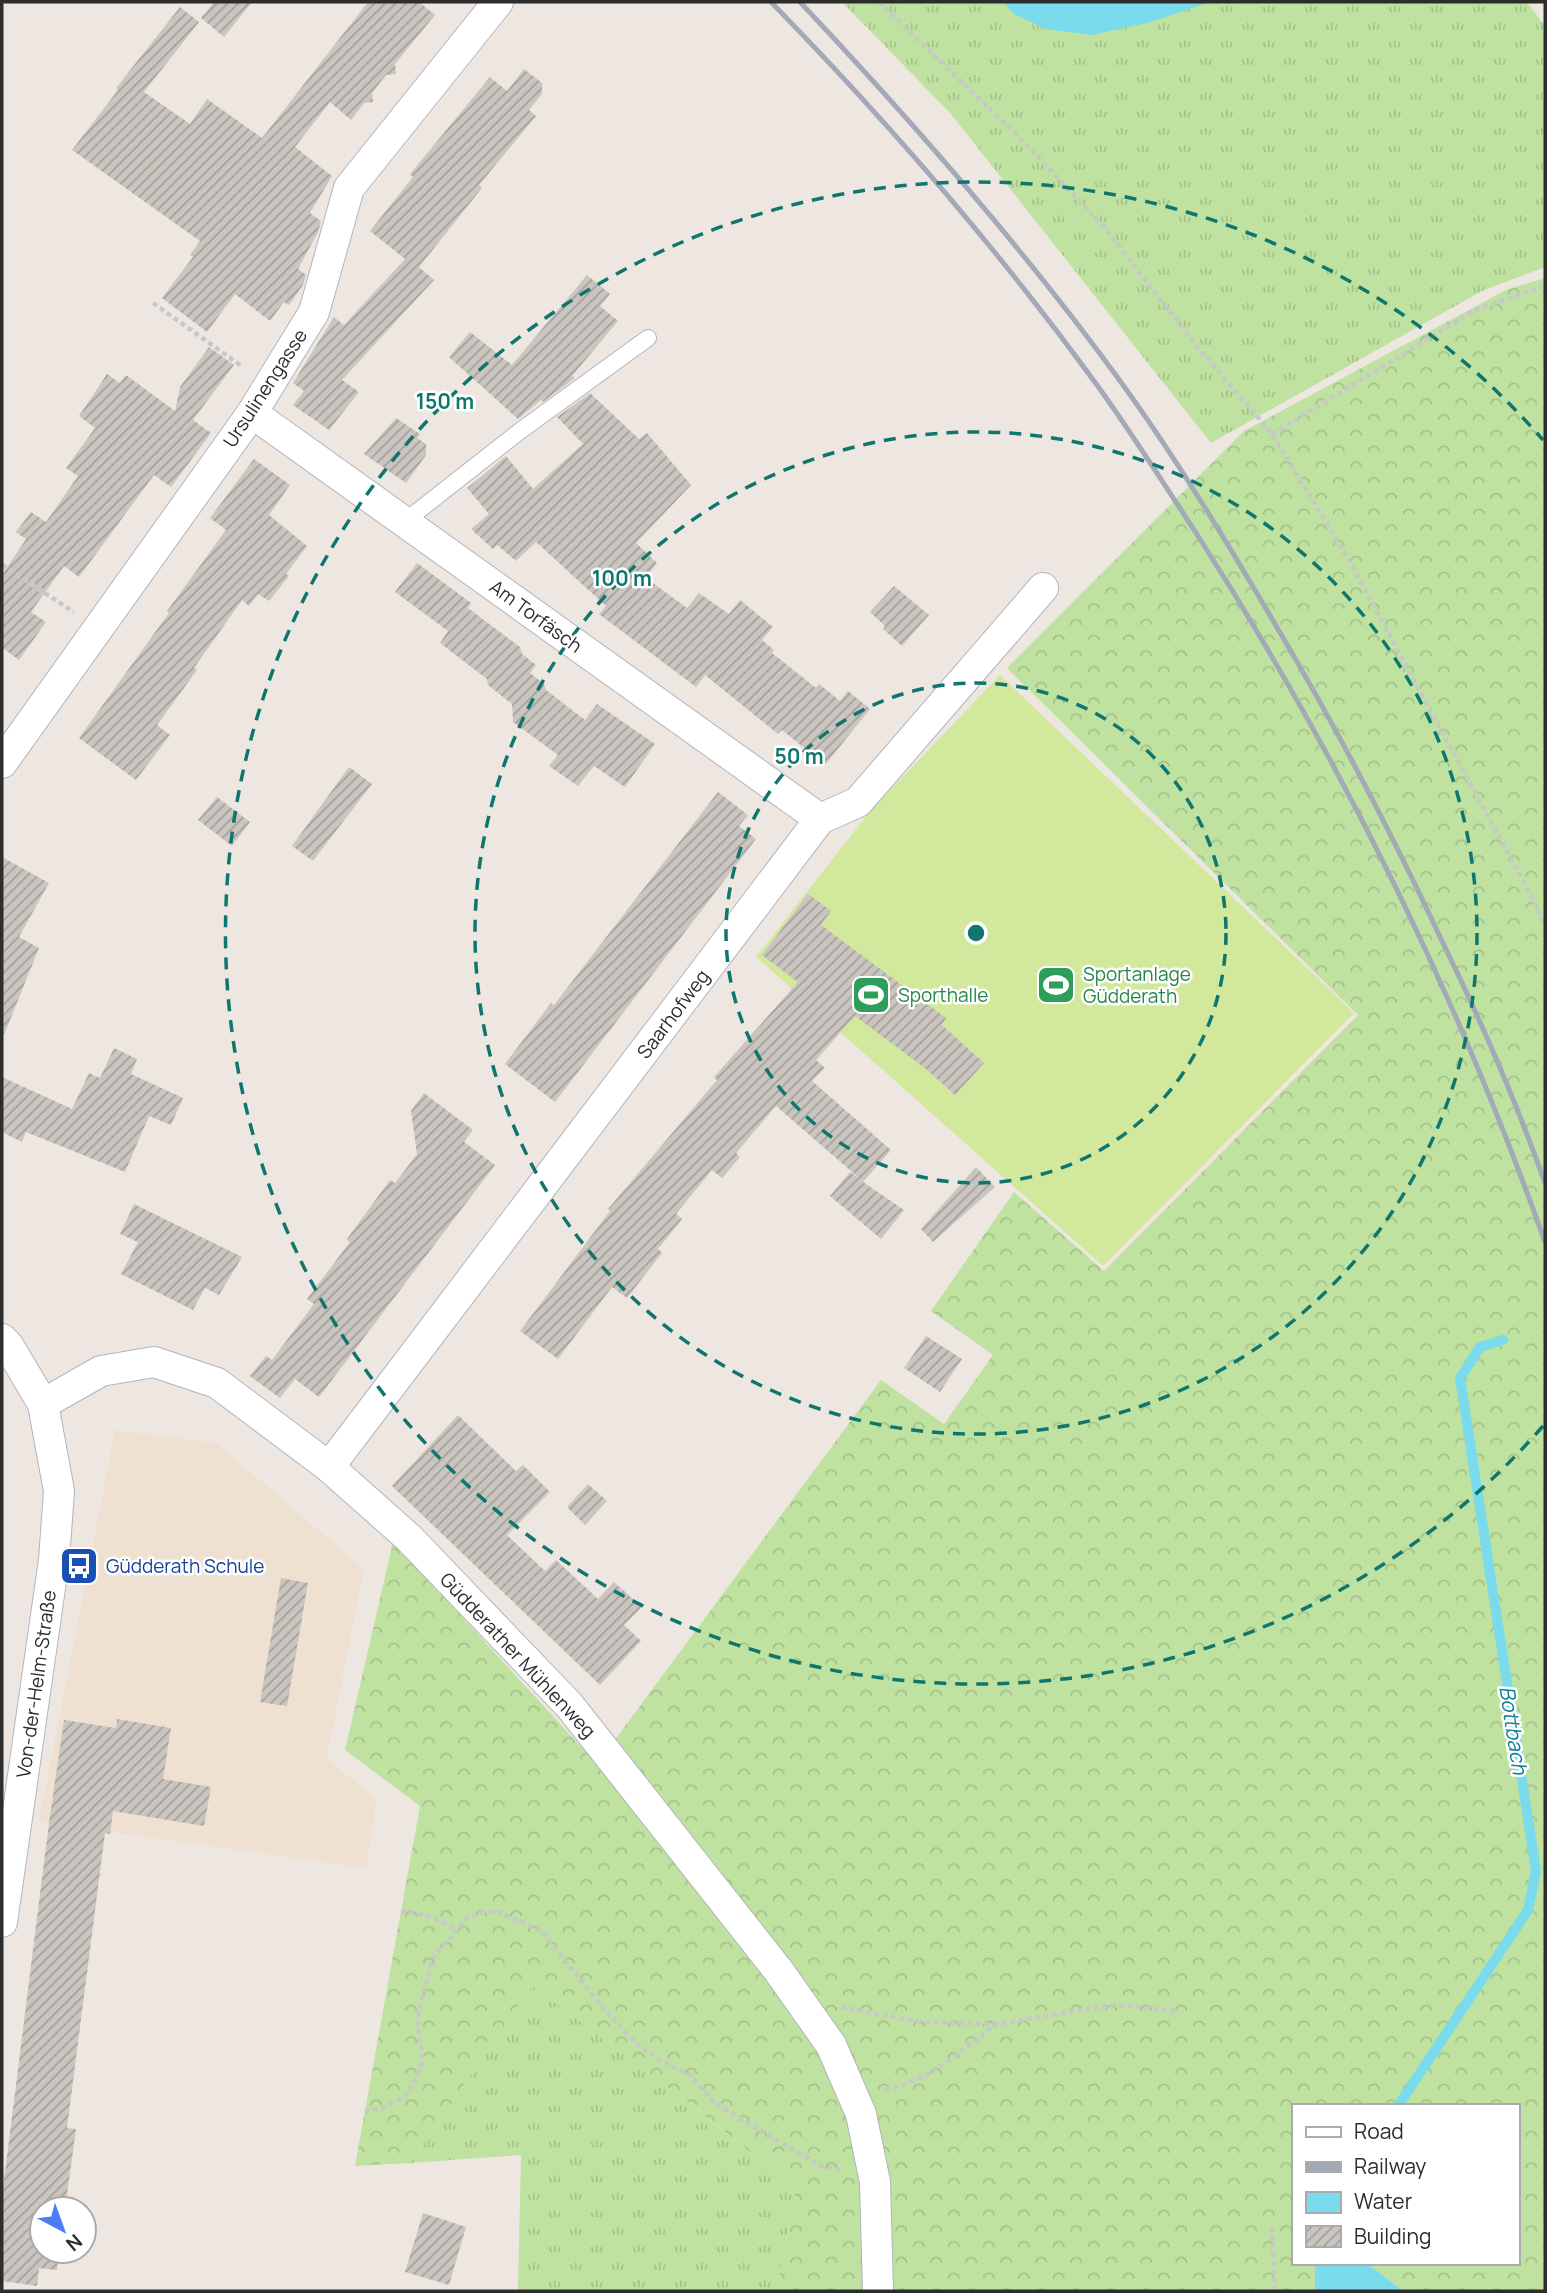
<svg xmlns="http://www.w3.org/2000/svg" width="1547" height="2293" font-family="Manrope,sans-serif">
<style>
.education{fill:#eee1d2}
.grass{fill:url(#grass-tufts)}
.forest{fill:url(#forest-crowns)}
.pitch{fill:#d2e89d}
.water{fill:#79dbeb}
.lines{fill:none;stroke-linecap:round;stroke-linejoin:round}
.stream{stroke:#79dbeb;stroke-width:10}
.building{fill:url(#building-hatch)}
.service-casing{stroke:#b1b5bd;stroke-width:18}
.minor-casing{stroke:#b1b5bd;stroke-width:32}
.path{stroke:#c8c8c8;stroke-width:4.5;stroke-dasharray:5 3.5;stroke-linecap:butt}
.service{stroke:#fff;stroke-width:16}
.minor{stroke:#fff;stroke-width:30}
.rail{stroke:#a3a9b7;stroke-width:5}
.ring{fill:none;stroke:#0f766e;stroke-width:3.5;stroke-dasharray:12 9}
.labels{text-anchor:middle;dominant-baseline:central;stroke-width:5;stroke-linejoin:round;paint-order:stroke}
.street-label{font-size:19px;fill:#2d2d2d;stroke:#fff}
.leisure-label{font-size:19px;fill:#27864d;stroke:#fff;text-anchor:start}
.transit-label{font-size:19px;fill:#164399;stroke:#fff;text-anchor:start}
.water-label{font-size:21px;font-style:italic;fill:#137e9c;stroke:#fff}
.centre{fill:#0f766e;stroke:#fff;stroke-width:3.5}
.ring-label{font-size:21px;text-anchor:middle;font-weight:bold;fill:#0f766e;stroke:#fff;stroke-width:5;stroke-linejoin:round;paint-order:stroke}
</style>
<defs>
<pattern id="grass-tufts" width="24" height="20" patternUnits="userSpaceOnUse" patternTransform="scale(1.75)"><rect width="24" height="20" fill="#bfe2a0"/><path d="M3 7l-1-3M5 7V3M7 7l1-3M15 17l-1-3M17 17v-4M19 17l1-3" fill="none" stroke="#a4c28a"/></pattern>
<pattern id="forest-crowns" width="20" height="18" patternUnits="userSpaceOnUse" patternTransform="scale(1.75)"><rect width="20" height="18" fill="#bfe2a0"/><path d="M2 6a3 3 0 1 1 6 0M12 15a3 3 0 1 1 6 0" fill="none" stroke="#a4c28a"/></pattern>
<pattern id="building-hatch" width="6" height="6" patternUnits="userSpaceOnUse" patternTransform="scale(1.75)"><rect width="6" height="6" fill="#cac5bf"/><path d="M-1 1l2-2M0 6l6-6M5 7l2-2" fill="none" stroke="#a4a09c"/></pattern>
</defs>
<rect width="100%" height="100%" fill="#eee7e1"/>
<polygon class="education" points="115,1430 216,1443 364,1569 327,1758 377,1800 366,1868 39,1822"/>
<g class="grass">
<polygon points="842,2 1527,2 1545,26 1545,267 1482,291 1211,443 951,114"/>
<polygon points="532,1985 689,2103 796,2189 776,2291 518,2291 521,2155 410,2163"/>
</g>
<polygon class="forest" points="1545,278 1545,2291 1403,2291 1367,2263 1517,2263 1517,2106 1293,2106 1293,2263 1315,2263 1315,2291 776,2291 796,2189 689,2103 532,1986 410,2163 355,2166 420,1806 345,1750 393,1542 597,1764 881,1380 944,1424 993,1355 931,1311 1014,1192 1104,1271 1358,1015 1007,668 1244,431 1506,290"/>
<polygon class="pitch" points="1000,675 1354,1013 1103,1266 756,957 871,810"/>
<g class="water">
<polygon points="1003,2 1210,2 1151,22 1092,35 1046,29 1014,14"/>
<polygon points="1315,2263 1367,2263 1403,2291 1315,2291"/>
</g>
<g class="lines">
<polyline class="stream" points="1398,2106 1528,1910 1536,1871 1460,1378 1480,1347 1503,1340"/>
</g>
<g class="building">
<polygon points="214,2 252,2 224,37 201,18"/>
<polygon points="368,2 419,2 435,15 395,64 396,74 386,75 372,93 373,102 364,103 351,120 330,102 295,147 332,176 310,213 321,221 318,232 298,269 306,275 303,285 289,305 284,302 270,321 235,294 207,332 162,298 193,257 190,255 200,241 72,150 118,90 116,88 180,7 199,22 144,92 190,124 207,99 262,138"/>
<polygon points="524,69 542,83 542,94 529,110 536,116 479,185 482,188 419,267 434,280 342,380 359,392 329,430 293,405 304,391 293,383 334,317 344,325 405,259 370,231 413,177 410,174 490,77 507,91"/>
<polygon points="587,275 610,294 600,306 618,321 572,376 575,378 543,402 541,400 518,419 449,357 470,332 512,365"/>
<polygon points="209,347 234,365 193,420 211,433 171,487 154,475 79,577 64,566 31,612 46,622 19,660 4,649 2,652 2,575 26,539 16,532 31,512 46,522 78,476 66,468 95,428 79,416 107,374 120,383 126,375 175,411 180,387"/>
<polygon points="590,393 639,439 647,433 691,485 636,543 657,563 646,578 687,608 699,593 729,614 740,600 773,627 762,640 774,650 772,653 816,688 819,684 840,701 848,691 870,709 825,765 782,730 778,734 705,675 696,687 599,614 606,606 536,542 516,561 497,545 493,549 471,529 489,514 467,488 506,456 533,489 583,444 557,417"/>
<polygon points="396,418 420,434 417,438 426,444 426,455 406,483 364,454"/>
<polygon points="254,459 290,485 269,515 307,546 286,574 289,576 269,601 258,594 249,606 242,600 194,668 197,670 157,725 170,735 136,780 79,738 169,613 167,611 226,530 210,518"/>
<polygon points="417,563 471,603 468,608 520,647 522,654 536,665 530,673 544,684 546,690 585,720 597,704 655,744 625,787 594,766 578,786 549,766 558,755 513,722 512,704 488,685 487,679 440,643 448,631 395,592"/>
<polygon points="894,586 929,615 902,646 883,629 885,626 870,612"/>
<polygon points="349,767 372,784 313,861 292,846"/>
<polygon points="718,792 748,815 739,826 756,839 555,1102 505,1064 551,1003 554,1005"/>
<polygon points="217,797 250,822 232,846 198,820"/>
<polygon points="2,857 49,883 19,937 39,948 4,1035 2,1035"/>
<polygon points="808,894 831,911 821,925 946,1018 942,1025 984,1063 955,1095 926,1069 855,1016 816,1060 825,1068 812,1081 891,1150 863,1182 904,1210 881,1239 830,1196 850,1172 859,1178 776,1106 736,1153 740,1157 722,1178 712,1170 676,1214 682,1219 658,1249 662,1253 627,1298 612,1287 558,1359 520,1331 610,1211 608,1209 717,1080 714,1077 798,982 762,955"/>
<polygon points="114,1048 137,1059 131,1074 183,1098 171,1125 149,1116 125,1172 26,1132 22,1142 2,1132 2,1077 72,1109 89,1073 100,1078"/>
<polygon points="424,1093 473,1130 464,1142 495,1165 319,1397 295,1379 280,1398 250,1376 266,1356 272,1360 314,1304 307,1299 350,1242 347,1239 390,1180 395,1183 417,1154 411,1111"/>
<polygon points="976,1167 995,1187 933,1242 921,1229"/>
<polygon points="134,1204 242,1257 219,1295 205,1288 193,1310 121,1274 138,1242 120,1234"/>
<polygon points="926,1336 962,1359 940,1392 904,1368"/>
<polygon points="458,1415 516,1471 523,1465 550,1492 507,1535 545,1571 556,1560 598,1599 614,1582 642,1607 624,1625 641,1641 600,1685 392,1486"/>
<polygon points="588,1484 607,1501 585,1525 567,1507"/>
<polygon points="281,1578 308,1583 287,1706 260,1702"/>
<polygon points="117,1719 171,1728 163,1779 211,1787 204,1826 113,1811 110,1834 105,1833 67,2128 76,2129 65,2209 42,2209 42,2251 59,2251 57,2270 39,2268 37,2286 2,2281 2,2196 49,1823 64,1720 116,1728"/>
<polygon points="423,2213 466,2227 449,2285 405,2272"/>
</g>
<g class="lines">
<defs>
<polyline id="service" points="404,522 520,431 648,338"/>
<g id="minor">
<polyline points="252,413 820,819"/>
<polyline points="2,763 252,413 314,312 349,188 498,2"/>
<polyline points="2,1339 8,1345 43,1404 59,1491 54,1560 2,1922"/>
<polyline points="43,1404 101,1371 154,1362 217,1383 329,1467 409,1538 569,1705 778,1970 831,2045 861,2114 875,2182 878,2291"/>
<polyline points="329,1467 820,819 858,802 1043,588"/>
</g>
</defs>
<use href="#service" class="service-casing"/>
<use href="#minor" class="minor-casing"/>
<g class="path">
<polyline points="879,2 1022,140 1104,227 1195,344 1272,434 1346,555 1533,899 1545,927"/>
<polyline points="153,303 243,367"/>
<polyline points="1272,434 1477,309 1545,286"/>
<polyline points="2,565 74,612"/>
<path d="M401,1911c22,3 37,6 55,20"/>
<polyline points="841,2007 919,2022 996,2024"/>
<polyline points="885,2089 900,2086 933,2072 997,2024 1113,2005 1179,2011"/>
<polyline points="365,2112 386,2107 404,2097 413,2085 423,2060 418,2028 419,2010 433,1958 468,1917 484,1912 499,1912 541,1931 603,2008 636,2043 660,2060 690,2075 712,2100 731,2113 819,2165 841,2171"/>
<polyline points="1272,2227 1275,2291"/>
</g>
<use href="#service" class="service"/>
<use href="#minor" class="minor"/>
<g class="rail">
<path d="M771,2c117,120 227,247 326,383 36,50 69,102 103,154 141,221 257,455 345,703"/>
<path d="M800,2c111,118 219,241 315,372 61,83 115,173 167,262 59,100 112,202 161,307 38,78 73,158 102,240"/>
</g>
</g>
<g class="ring">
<circle cx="976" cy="933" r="250"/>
<circle cx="976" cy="933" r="501"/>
<path d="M1543 1426A751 751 0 1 1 1543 440"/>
</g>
<defs>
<symbol id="stadium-square" viewBox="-11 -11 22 22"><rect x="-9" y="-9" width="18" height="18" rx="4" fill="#2e9e5b" stroke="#fff"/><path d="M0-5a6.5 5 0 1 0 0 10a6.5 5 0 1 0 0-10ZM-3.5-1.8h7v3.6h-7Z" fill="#fff"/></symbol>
<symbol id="bus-square" viewBox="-11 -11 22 22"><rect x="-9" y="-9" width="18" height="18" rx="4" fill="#1a4fb4" stroke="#fff"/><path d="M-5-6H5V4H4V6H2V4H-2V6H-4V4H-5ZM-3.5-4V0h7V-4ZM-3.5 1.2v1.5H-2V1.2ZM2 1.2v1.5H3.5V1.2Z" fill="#fff"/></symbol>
</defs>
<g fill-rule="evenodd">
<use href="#stadium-square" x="1034" y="963" width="44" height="44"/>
<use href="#stadium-square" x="849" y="973" width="44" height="44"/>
<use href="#bus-square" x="57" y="1544" width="44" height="44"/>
</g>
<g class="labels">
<g class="street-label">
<text transform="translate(265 388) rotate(-57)">Ursulinengasse</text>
<text transform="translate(536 616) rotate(36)">Am Torfäsch</text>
<text transform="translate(673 1014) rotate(-53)">Saarhofweg</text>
<text transform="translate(518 1655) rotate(47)">Güdderather Mühlenweg</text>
<text transform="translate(36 1684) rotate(-82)">Von-der-Helm-Straße</text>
</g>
<g class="leisure-label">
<text x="1083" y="974">Sportanlage<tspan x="1083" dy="22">Güdderath</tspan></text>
<text x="898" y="995">Sporthalle</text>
</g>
<g class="transit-label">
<text x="106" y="1566">Güdderath Schule</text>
</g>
<g class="water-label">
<text transform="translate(1514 1730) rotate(81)">Bottbach</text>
</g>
</g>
<circle cx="976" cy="933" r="10" class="centre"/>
<g class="ring-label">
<text x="445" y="409">150 m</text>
<text x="622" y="586">100 m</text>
<text x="799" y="764">50 m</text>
</g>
<rect width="1547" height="2293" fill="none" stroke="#2d2d2d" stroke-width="7"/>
<rect x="1292" y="2104" width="228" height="161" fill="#ffffff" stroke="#ababab" stroke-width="2"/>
<rect x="1306" y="2127" width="35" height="10" fill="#ffffff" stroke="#ababab" stroke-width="2"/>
<text x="1354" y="2139" font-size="21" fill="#2d2d2d">Road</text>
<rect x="1306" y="2162" width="35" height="10" fill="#a3a9b7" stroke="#ababab" stroke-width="2"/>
<text x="1354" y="2174" font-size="21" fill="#2d2d2d">Railway</text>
<rect x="1306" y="2192" width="35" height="21" fill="#79dbeb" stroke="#ababab" stroke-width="2"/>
<text x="1354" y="2209" font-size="21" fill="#2d2d2d">Water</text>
<rect x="1306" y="2226" width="35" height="21" fill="url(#building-hatch)" stroke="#ababab" stroke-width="2"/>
<text x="1354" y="2244" font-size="21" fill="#2d2d2d">Building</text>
<g transform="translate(63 2230) rotate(139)"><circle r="33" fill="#ffffff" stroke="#ababab" stroke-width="2"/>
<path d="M0-5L12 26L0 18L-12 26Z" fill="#497ff3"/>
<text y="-10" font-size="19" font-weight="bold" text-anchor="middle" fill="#2d2d2d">N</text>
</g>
</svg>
